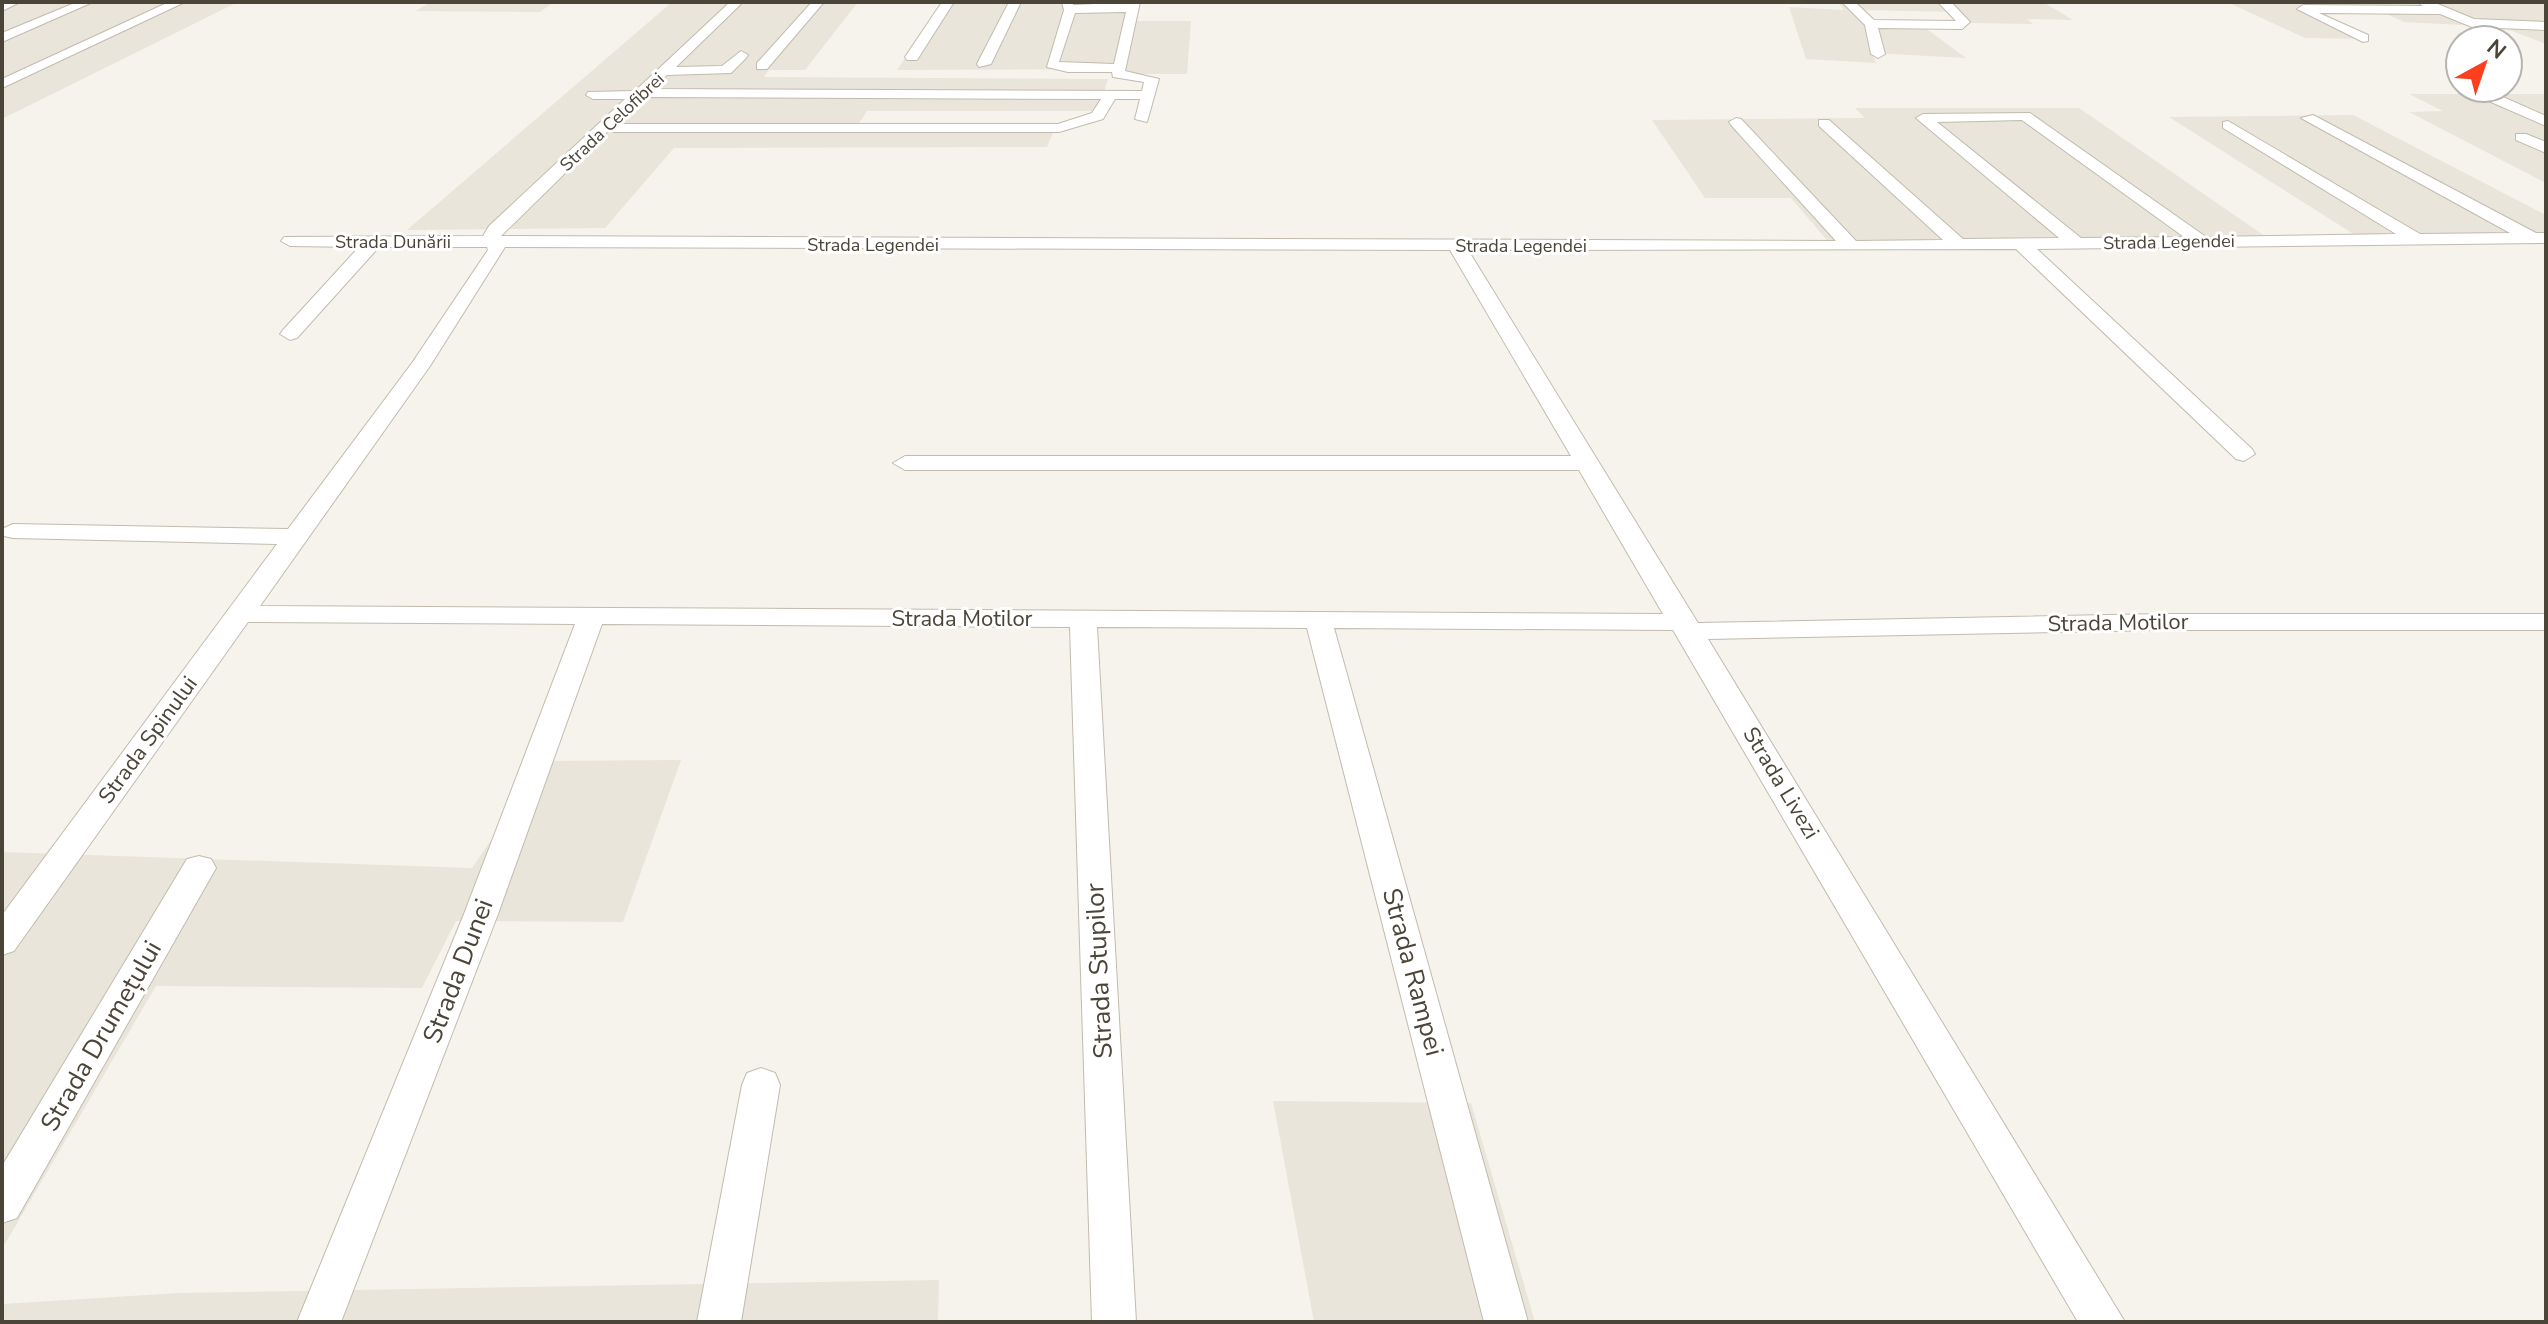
<svg xmlns="http://www.w3.org/2000/svg" width="2548" height="1324" font-family="'Nunito Sans',sans-serif">
<style>
.residential{fill:#eae5da}
.lines{fill:none;stroke-linecap:round;stroke-linejoin:round}
.street-casing{stroke:#c2bbae;stroke-width:2}
.street{fill:#fff;fill-rule:evenodd}
.labels{text-anchor:middle;dominant-baseline:central;stroke-width:6;stroke-linejoin:round;paint-order:stroke}
.far-street-label{font-size:18px;fill:#4b4439;stroke:#fff}
.street-label{font-size:22px;fill:#4b4439;stroke:#fff}
.near-street-label{font-size:26px;fill:#4b4439;stroke:#fff}
</style>
<rect width="100%" height="100%" fill="#f6f3ec"/>
<g class="residential">
<polygon points="2,2 238,2 2,119"/>
<polygon points="431,2 554,2 540,12 415,11"/>
<polygon points="672,2 858,2 805,70 769,70 764,77 1108,79 1098,111 867,111 858,125 1056,126 1047,147 674,148 605,228 407,230"/>
<polygon points="943,2 1200,2 1200,4 1139,4 1137,21 1191,21 1187,74 1124,74 1124,69 897,70"/>
<polygon points="1838,2 2043,2 2073,20 2027,19 2033,24 1970,23 1956,12 1861,10 1871,22 1920,24 1966,58 1872,53 1876,63 1806,59 1789,7 1844,10"/>
<polygon points="2227,2 2546,2 2546,44 2502,27 2404,22 2380,11 2316,12 2370,39 2305,38"/>
<polygon points="2409,94 2546,94 2546,183 2409,112 2443,111"/>
<polygon points="1855,108 2079,108 2272,241 1832,246 1791,198 1705,198 1652,120 1865,118"/>
<polygon points="2353,115 2546,215 2546,238 2363,240 2169,117"/>
<polygon points="681,760 623,922 456,921 422,988 156,986 2,1249 2,852 472,868 545,761"/>
<polygon points="1273,1101 1471,1103 1535,1322 1314,1322"/>
<polygon points="939,1280 938,1322 2,1322 2,1304 178,1293"/>
</g>
<g class="lines">
<defs>
<g id="street">
<polygon points="20,2 2,11 2,3"/>
<polygon points="77,2 93,2 2,42 2,33"/>
<polygon points="169,2 185,2 2,88 2,79"/>
<path d="M730,2h13l-67,65 46,-1 19,-15 7,4 -2,3 -15,15 -64,2 -14,14 489,2 2,-9 -31,-5 -1,-5h-44l-21,-5 17,-57 -2,-8h12l-1,3 67,-3 -15,69 34,8 -12,43 -12,-3 5,-20h-25l-12,20 -44,13h-452l-106,104 1335,5 -105,-116 -2,-3 7,-4 5,1 115,122 87,-1 -124,-114v-6h10l134,119 96,-1 -143,-120 7,-4 107,-1 176,124 190,-3 -173,-106v-6l5,-1 192,113 90,-1 -209,-115 12,-3 223,118h10v10l-509,6 215,200 3,5 -11,7 -8,-2 -220,-210 -548,1 230,373 463,-9h385v16h-385l-453,9 417,683h-47l-405,-692 -339,-2 194,694h-44l-177,-694 -210,-1 39,695h-44l-22,-695 -468,-3 -104,290 -157,408h-44l167,-408 111,-290 -327,-2 -234,329 -12,4v-40l275,-371 -264,-6 -9,-2 -2,-7 11,-5 275,5 124,-166 76,-113 -1,-3h-108l-82,91 -7,2 -10,-6 3,-4 76,-83 -69,-1 -9,-5 3,-4 199,-1 6,-10 136,-127h-32l-7,-4 2,-3 47,-1zM1126,12l-12,52 -55,-2 16,-49zM646,97l455,2 -9,14 -34,11h-441zM2022,120l162,117 -103,1 -144,-116zM505,247l945,3 121,206h-666l-12,7 12,7h674l84,144 -1403,-8 170,-240z"/>
<polygon points="812,2 824,2 767,69 757,69 757,63"/>
<polygon points="942,2 954,2 917,60 907,60 905,57"/>
<polygon points="1009,2 1021,2 991,64 979,67 977,64"/>
<polygon points="1842,2 1855,2 1874,20 1956,21 1938,2 1951,2 1970,22 1962,29 1878,28 1885,54 1878,58 1871,54 1865,25"/>
<polygon points="2417,2 2433,2 2474,19 2546,22 2546,30 2472,27 2440,14 2319,13 2368,35 2368,41 2363,42 2297,9 2303,5 2423,6"/>
<polygon points="2484,93 2494,93 2546,116 2546,126 2484,99"/>
<polygon points="2516,134 2526,134 2546,142 2546,153 2516,140"/>
<polygon points="199,856 211,859 216,868 17,1218 2,1223 2,1166 187,859"/>
<polygon points="761,1068 775,1073 780,1085 741,1322 697,1322 742,1085 747,1073"/>
</g>
</defs>
<use href="#street" class="street-casing"/>
<use href="#street" class="street"/>
</g>
<g class="labels">
<g class="far-street-label">
<text transform="translate(612 122) rotate(-43)">Strada Celofibrei</text>
<text x="393" y="242">Strada Dunării</text>
<text transform="translate(2169 242) rotate(-1)">Strada Legendei</text>
<text x="873" y="245">Strada Legendei</text>
<text x="1521" y="246">Strada Legendei</text>
</g>
<g class="street-label">
<text x="962" y="619">Strada Motilor</text>
<text transform="translate(2118 623) rotate(-1)">Strada Motilor</text>
<text transform="translate(148 740) rotate(-54)">Strada Spinului</text>
<text transform="translate(1781 783) rotate(59)">Strada Livezi</text>
</g>
<g class="near-street-label">
<text transform="translate(458 971) rotate(-69)">Strada Dunei</text>
<text transform="translate(1099 971) rotate(-93)">Strada Stupilor</text>
<text transform="translate(1413 972) rotate(75)">Strada Rampei</text>
<text transform="translate(101 1036) rotate(-60)">Strada Drumețului</text>
</g>
</g>
<rect width="2548" height="1324" fill="none" stroke="#4b4439" stroke-width="8"/>
<g transform="translate(2484 64) rotate(40)"><circle r="38" fill="#ffffff" stroke="#b7b4b0" stroke-width="2"/>
<path d="M0-6L14 30L0 20L-14 30Z" fill="#fc3f1d"/>
<text y="-12" font-size="22" font-weight="bold" text-anchor="middle" fill="#4b4439">N</text>
</g>
</svg>
